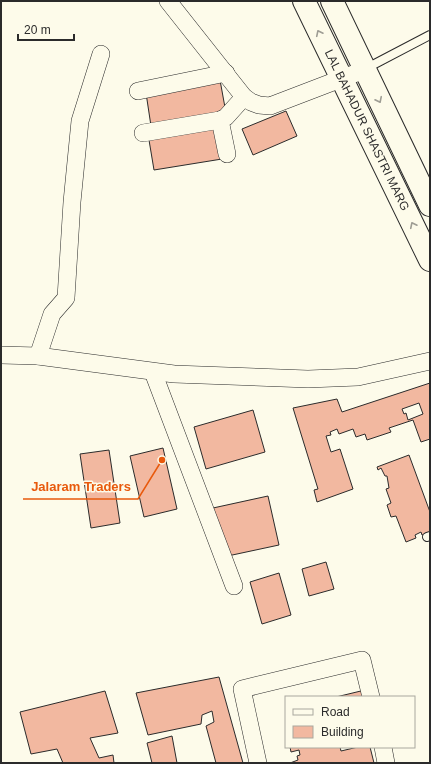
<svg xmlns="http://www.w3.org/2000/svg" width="431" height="764" font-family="Arial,sans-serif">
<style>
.building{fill:#f2b8a0;stroke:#2b2b2b;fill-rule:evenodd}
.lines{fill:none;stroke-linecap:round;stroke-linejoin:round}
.lane-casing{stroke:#2b2b2b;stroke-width:10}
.street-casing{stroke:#2b2b2b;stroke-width:18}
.primary-casing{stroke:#2b2b2b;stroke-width:24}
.lane{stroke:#fdfbea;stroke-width:8}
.street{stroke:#fdfbea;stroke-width:17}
.primary{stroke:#fdfbea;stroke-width:22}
.oneway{stroke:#9e9d94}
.labels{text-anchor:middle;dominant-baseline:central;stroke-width:3;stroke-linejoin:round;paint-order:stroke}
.street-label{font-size:12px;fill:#2b2b2b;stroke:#fdfbea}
.leader{fill:none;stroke:#e8590c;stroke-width:1.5}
.callout-dot{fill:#e8590c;stroke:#fdfbea;stroke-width:1.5}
.callout-label{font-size:13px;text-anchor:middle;font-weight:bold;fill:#e8590c;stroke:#fdfbea;stroke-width:3;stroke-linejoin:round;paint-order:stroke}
</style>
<rect width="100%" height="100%" fill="#fdfbea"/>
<g class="building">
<polygon points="220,80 226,113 151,126 146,93"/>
<polygon points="286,111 297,136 253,155 242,129"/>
<polygon points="216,123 222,159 154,170 148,134"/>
<path d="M430,383v56l-9,3 -8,-22 -24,8 2,4 -24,8 -2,-6 -9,3 -3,-8 -14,5 -2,-5 -7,3 1,3 -5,1 5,16 9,-3 13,40 -36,13 -3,-12 4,-1 -25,-81 44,-9 5,13zM419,403l4,11 -15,6 -2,-7 -2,1 -2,-5z"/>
<polygon points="253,410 265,452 206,469 194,427"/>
<polygon points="163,448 177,509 144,517 130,456"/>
<polygon points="109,450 120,523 91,528 80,454"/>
<polygon points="409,455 430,512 430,533 422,535 421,532 415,535 416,538 406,542 396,516 391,517 387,505 391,503 386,489 389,488 387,476 385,476 381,468 378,470 377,467"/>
<polygon points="268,496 279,545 223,557 213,508"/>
<polygon points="326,562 334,589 309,596 302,569"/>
<polygon points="279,573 291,615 262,624 250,582"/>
<polygon points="219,677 243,763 216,763 206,726 214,722 212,711 202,715 201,724 148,735 136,693"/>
<polygon points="365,690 367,697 336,697"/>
<polygon points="105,691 118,733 90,738 99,758 113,755 114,763 63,763 57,749 31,754 20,712"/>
<polygon points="172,736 177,763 152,763 147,743"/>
<polygon points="290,747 340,747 341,751 358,747 370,747 374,763 290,763 298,760 297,756 300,755 299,750 291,752"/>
</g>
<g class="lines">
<defs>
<g id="lane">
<polyline points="365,69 430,35"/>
<polyline points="427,537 430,536"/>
</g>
<g id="street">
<polyline points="168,1 244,97 251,102 259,105 270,106 364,70"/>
<polyline points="138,91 226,73"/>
<polyline points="220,120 227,154"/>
<polyline points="143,133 220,120 226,117 244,97"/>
<polyline points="1,355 38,356 174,374 308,379 358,377 430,361"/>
<polyline points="38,356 52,314 66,298 72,202 80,121 101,54"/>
<polyline points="153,372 234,586"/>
<polyline points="383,747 386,763"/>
<polyline points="258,763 242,689 362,660 371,697"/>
</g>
<g id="primary">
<polyline points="304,1 430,260"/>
<polyline points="332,1 430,205"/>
</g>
</defs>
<use href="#lane" class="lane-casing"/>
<use href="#street" class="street-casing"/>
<use href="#primary" class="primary-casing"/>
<use href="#lane" class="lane"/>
<use href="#street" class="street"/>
<use href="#primary" class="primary"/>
</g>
<defs><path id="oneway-chevron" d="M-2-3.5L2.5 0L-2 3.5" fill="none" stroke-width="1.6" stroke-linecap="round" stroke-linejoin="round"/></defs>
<g class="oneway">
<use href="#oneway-chevron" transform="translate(319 33) rotate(-116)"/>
<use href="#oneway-chevron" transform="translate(379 100) rotate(64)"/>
<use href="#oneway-chevron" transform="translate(413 225) rotate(-116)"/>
</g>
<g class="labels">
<g class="street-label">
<text transform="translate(367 130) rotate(64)">LAL BAHADUR SHASTRI MARG</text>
</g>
</g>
<path class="leader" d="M162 460L138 499H23"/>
<circle class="callout-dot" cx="162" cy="460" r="4"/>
<g class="callout-label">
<text x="81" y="491">Jalaram Traders</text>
</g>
<rect width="431" height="764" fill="none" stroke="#2b2b2b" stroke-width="4"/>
<rect x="285" y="696" width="130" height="52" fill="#fdfbea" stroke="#a9a89e"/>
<rect x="293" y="709" width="20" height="6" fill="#fdfbea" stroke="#a9a89e"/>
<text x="321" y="716" font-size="12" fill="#2b2b2b">Road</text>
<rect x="293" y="726" width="20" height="12" fill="#f2b8a0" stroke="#a9a89e"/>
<text x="321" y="736" font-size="12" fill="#2b2b2b">Building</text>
<path d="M18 34v6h56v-6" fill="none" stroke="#2b2b2b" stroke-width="2"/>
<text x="24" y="34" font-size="12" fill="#2b2b2b" stroke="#fdfbea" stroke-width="3" paint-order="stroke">20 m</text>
</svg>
